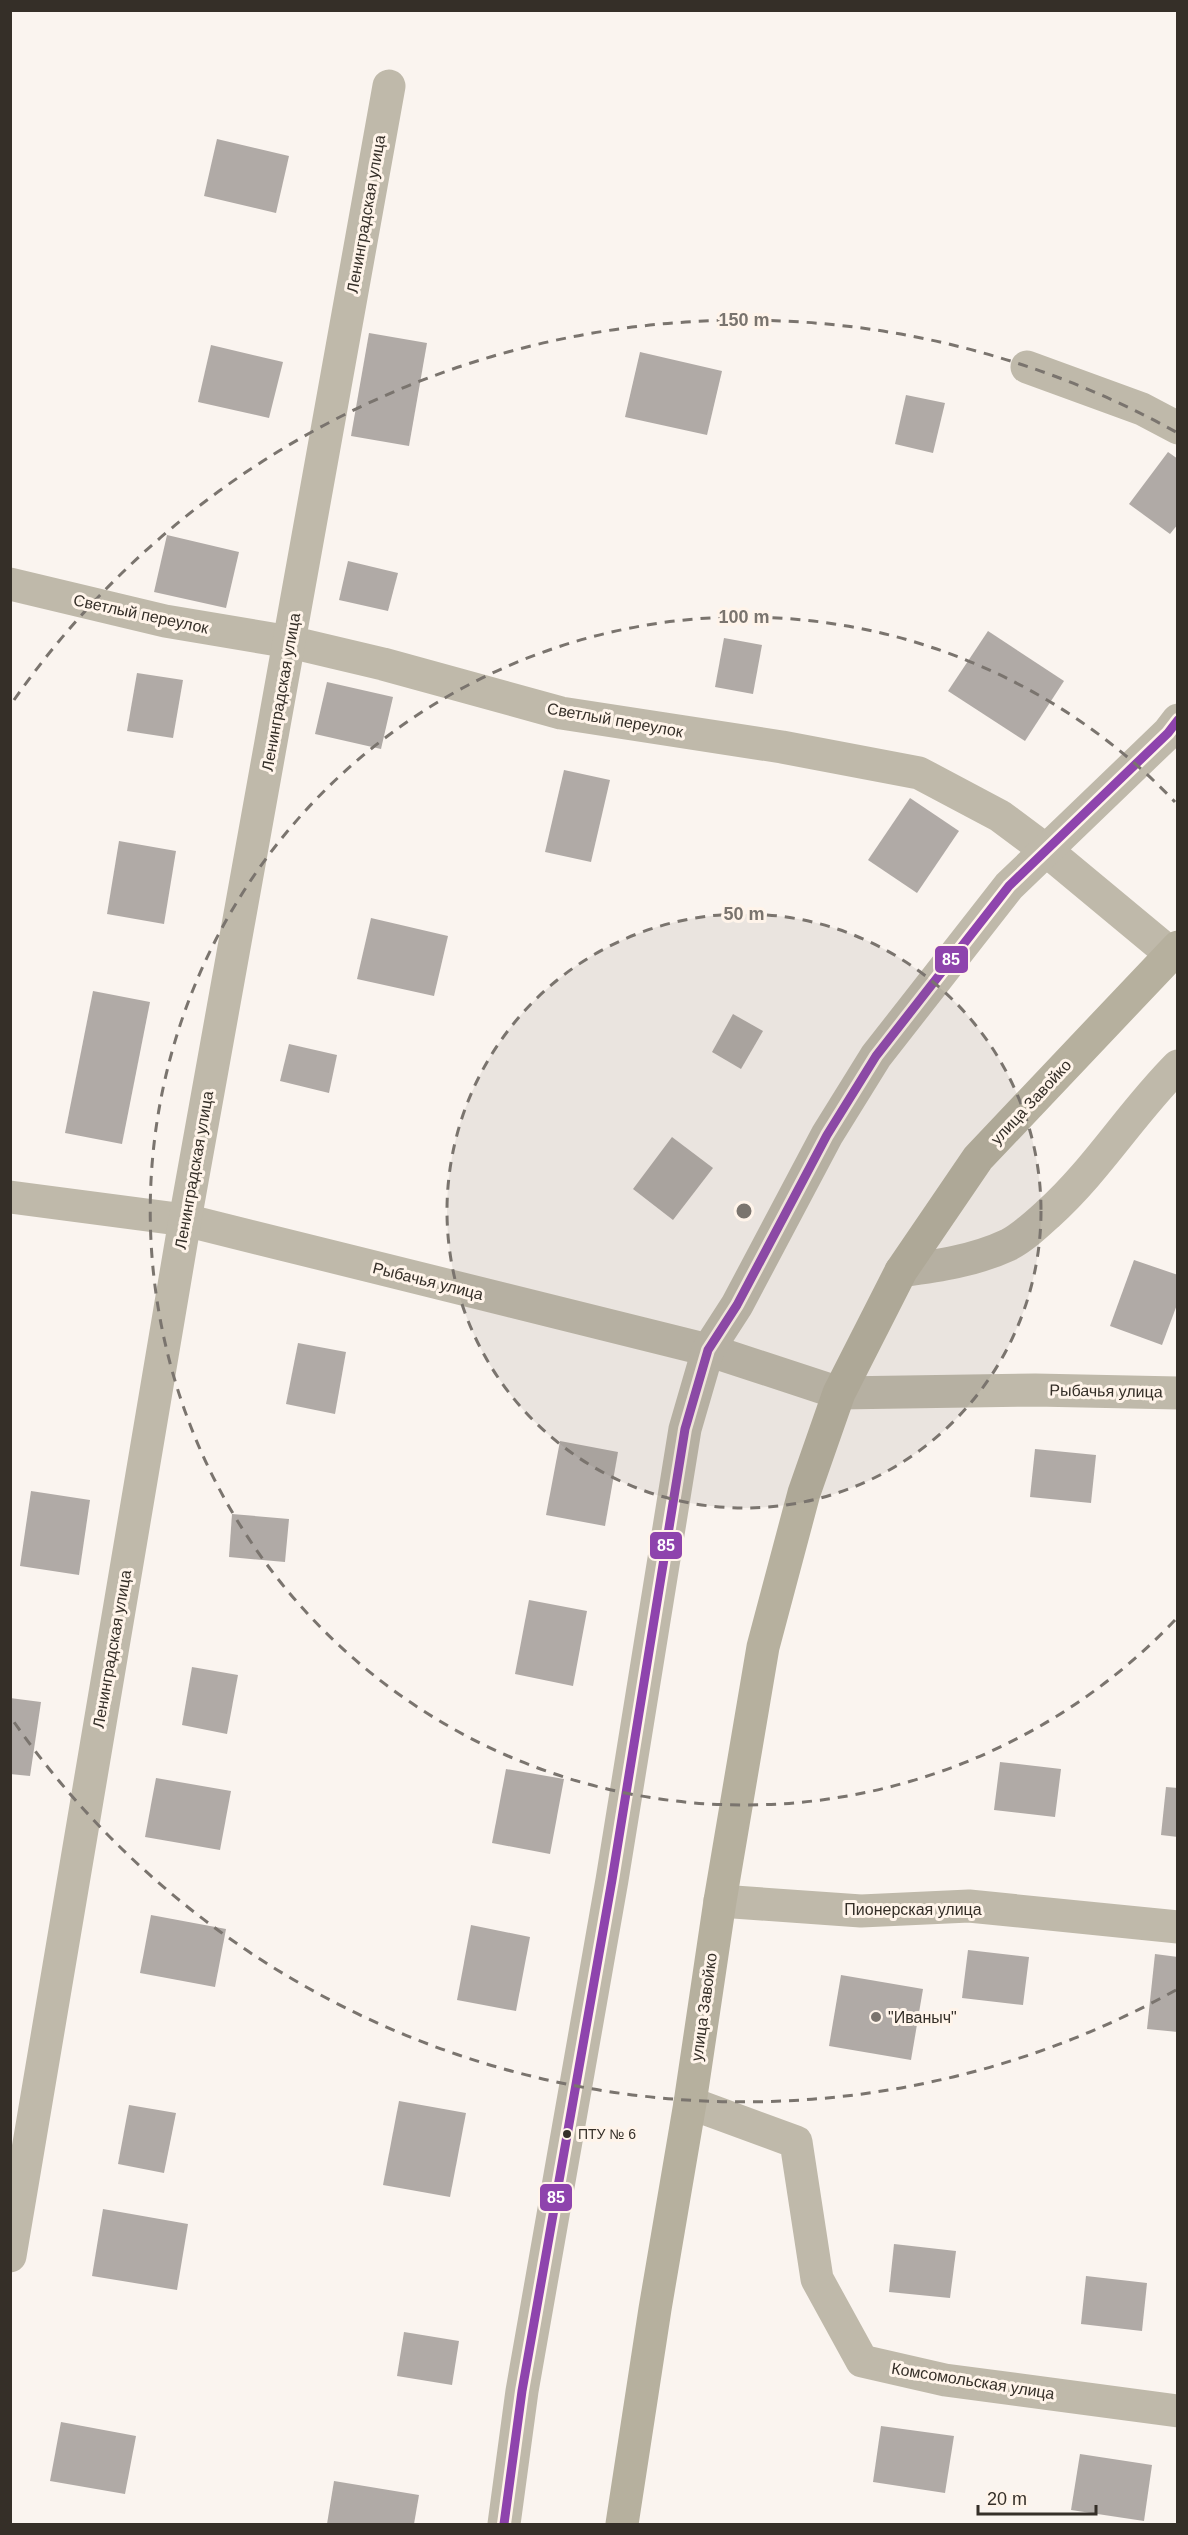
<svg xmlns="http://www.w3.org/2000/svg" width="1188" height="2535" font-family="Helvetica,sans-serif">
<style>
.building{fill:#b0aaa6}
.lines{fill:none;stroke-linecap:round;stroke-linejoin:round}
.minor{stroke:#bfb9aa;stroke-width:33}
.major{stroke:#b6b09e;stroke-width:33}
.bus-1-casing{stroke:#fff4ea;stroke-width:14}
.bus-1{stroke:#8e44ad;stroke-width:9}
.ring{fill:none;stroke:#7a746e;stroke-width:3;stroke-dasharray:10 8}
.poi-dot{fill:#7a746e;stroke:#fff4ea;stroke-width:2}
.bus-dot{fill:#352f28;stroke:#fff4ea;stroke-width:2}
.labels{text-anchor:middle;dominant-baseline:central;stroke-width:6;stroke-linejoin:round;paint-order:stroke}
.bus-label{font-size:14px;fill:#352f28;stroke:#fff4ea;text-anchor:start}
.street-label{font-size:16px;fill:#352f28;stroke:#fff4ea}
.poi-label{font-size:16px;fill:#352f28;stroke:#fff4ea;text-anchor:start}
.centre{fill:#7a746e;stroke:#fff4ea;stroke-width:3}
.ring-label{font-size:18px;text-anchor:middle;font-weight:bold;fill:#7a746e;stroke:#fff4ea;stroke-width:6;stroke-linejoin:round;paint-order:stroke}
.line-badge{stroke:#fff4ea;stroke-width:2}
.badge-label{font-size:16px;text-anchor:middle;font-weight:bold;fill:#fff}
</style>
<rect width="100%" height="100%" fill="#faf4ef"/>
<g class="building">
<polygon points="217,139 289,156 276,213 204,196"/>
<polygon points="369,333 427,343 409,446 351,436"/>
<polygon points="211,345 283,362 269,418 198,402"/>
<polygon points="640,352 722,371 707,435 625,417"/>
<polygon points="906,395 945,403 933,453 895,444"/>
<polygon points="1168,452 1178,459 1178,524 1170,534 1129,504"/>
<polygon points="167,535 239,552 226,608 154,592"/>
<polygon points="348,561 398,573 388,611 339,600"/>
<polygon points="988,631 1064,681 1025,741 948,691"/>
<polygon points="724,638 762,645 753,694 715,687"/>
<polygon points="137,673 183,680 173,738 127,731"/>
<polygon points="327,682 393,697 381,749 315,734"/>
<polygon points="564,770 610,780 591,862 545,852"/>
<polygon points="910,798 959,831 917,893 868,860"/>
<polygon points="119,841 176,851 164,924 107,914"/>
<polygon points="371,918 448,936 434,996 357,979"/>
<polygon points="93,991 150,1002 122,1144 65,1133"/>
<polygon points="733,1014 763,1031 741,1069 712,1052"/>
<polygon points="289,1044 337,1055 329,1093 280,1081"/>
<polygon points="672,1137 713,1168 673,1220 633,1189"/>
<polygon points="1134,1260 1178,1275 1178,1302 1162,1345 1110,1326"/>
<polygon points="298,1343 346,1352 335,1414 286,1404"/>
<polygon points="560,1441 618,1452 605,1526 546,1515"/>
<polygon points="1035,1449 1096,1455 1091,1503 1030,1497"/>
<polygon points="31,1491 90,1500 79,1575 20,1566"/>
<polygon points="232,1514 289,1519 285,1562 229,1557"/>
<polygon points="529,1600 587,1611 573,1686 515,1674"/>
<polygon points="192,1667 238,1675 227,1734 182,1725"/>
<polygon points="10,1698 41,1702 30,1776 10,1774"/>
<polygon points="1000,1762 1061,1769 1055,1817 994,1810"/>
<polygon points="506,1769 564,1779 550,1854 492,1843"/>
<polygon points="156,1778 231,1791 220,1850 145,1837"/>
<polygon points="1166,1787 1178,1788 1178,1837 1161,1835"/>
<polygon points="151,1915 226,1929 215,1987 140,1973"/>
<polygon points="471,1925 530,1937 516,2011 457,2000"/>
<polygon points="968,1950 1029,1957 1023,2005 962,1998"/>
<polygon points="1155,1954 1178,1957 1178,2032 1147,2029"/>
<polygon points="841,1975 923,1989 911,2060 829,2046"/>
<polygon points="399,2101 466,2113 450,2197 383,2185"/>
<polygon points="129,2105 176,2113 164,2173 118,2164"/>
<polygon points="103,2209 188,2224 177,2290 92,2276"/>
<polygon points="894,2244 956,2251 950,2298 889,2292"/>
<polygon points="1086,2276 1147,2283 1142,2331 1081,2324"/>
<polygon points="404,2332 459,2341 452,2385 397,2376"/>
<polygon points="61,2422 136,2436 125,2494 50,2481"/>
<polygon points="881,2426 954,2436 945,2493 873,2482"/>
<polygon points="1080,2454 1152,2465 1144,2521 1071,2510"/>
<polygon points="334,2481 419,2495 414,2524 327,2524"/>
</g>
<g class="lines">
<g class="minor">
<polyline points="1027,367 1142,409 1178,428"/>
<polyline points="10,584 165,621 290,642 383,664 561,713 782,747 919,773 1000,816 1047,851 1171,954"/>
<polyline points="10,1197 185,1220 708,1350 839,1393 1035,1390 1178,1393"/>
<path d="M901,1271c36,-5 73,-10 107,-26 14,-7 28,-20 40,-31 49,-44 83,-101 130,-148"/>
<polyline points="720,1901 861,1911 969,1906 1178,1927"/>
<polyline points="690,2103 796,2142 817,2279 862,2361 945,2380 1178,2411"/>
<polyline points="10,2256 185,1220 389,86"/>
<polyline points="504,2524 522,2391 612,1880 685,1429 708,1350 737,1305 827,1135 876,1056 1009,886 1168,733 1178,720"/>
</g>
<polyline class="major" points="622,2524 655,2309 690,2103 720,1901 763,1647 804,1493 839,1393 901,1271 978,1158 1178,947"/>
<defs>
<polyline id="bus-1" points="504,2524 522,2391 612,1880 685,1429 708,1350 737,1305 827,1135 876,1056 1009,886 1168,733 1178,720"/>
</defs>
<use href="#bus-1" class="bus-1-casing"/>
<use href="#bus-1" class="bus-1"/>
</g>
<circle cx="744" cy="1211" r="297" fill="#7a746e" fill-opacity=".12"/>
<g class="ring">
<circle cx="744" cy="1211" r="297"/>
<path d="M1175 1620A594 594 0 1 1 1175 802"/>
<path d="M1176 1990A891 891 0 0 1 14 1722M14 700A891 891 0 0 1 1176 432"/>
</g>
<circle class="poi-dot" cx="876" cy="2017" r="6"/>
<circle class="bus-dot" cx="567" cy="2134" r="5"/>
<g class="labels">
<g class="bus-label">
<text x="578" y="2134">ПТУ № 6</text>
</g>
<g class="street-label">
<text transform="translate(366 214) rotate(-80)">Ленинградская улица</text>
<text transform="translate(141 614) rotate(12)">Светлый переулок</text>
<text transform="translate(281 692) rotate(-80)">Ленинградская улица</text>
<text transform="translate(615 720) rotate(10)">Светлый переулок</text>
<text transform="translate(1031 1102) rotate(-47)">улица Завойко</text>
<text transform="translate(194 1170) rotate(-80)">Ленинградская улица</text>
<text transform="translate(428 1281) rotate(14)">Рыбачья улица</text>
<text transform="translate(1106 1391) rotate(1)">Рыбачья улица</text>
<text transform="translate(112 1649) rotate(-80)">Ленинградская улица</text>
<text x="913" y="1909">Пионерская улица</text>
<text transform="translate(704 2007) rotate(-82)">улица Завойко</text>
<text transform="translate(973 2381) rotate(9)">Комсомольская улица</text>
</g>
<g class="poi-label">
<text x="888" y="2017">"Иваныч"</text>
</g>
</g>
<circle cx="744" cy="1211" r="9" class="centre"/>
<g class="ring-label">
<text x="744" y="326">150 m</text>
<text x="744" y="623">100 m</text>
<text x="744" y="920">50 m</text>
</g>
<g class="line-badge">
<rect x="934" y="945" width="35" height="29" rx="6" fill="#8e44ad"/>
<rect x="649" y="1531" width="34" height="29" rx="6" fill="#8e44ad"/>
<rect x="539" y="2183" width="34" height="29" rx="6" fill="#8e44ad"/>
</g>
<g class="badge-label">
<text x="951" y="965">85</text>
<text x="666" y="1551">85</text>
<text x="556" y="2203">85</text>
</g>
<rect width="1188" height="2535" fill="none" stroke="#352f28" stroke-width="24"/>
<path d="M978 2505v9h118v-9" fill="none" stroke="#352f28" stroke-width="3"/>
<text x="987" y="2505" font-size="18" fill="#352f28" stroke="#fff4ea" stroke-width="4.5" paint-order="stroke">20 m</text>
</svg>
